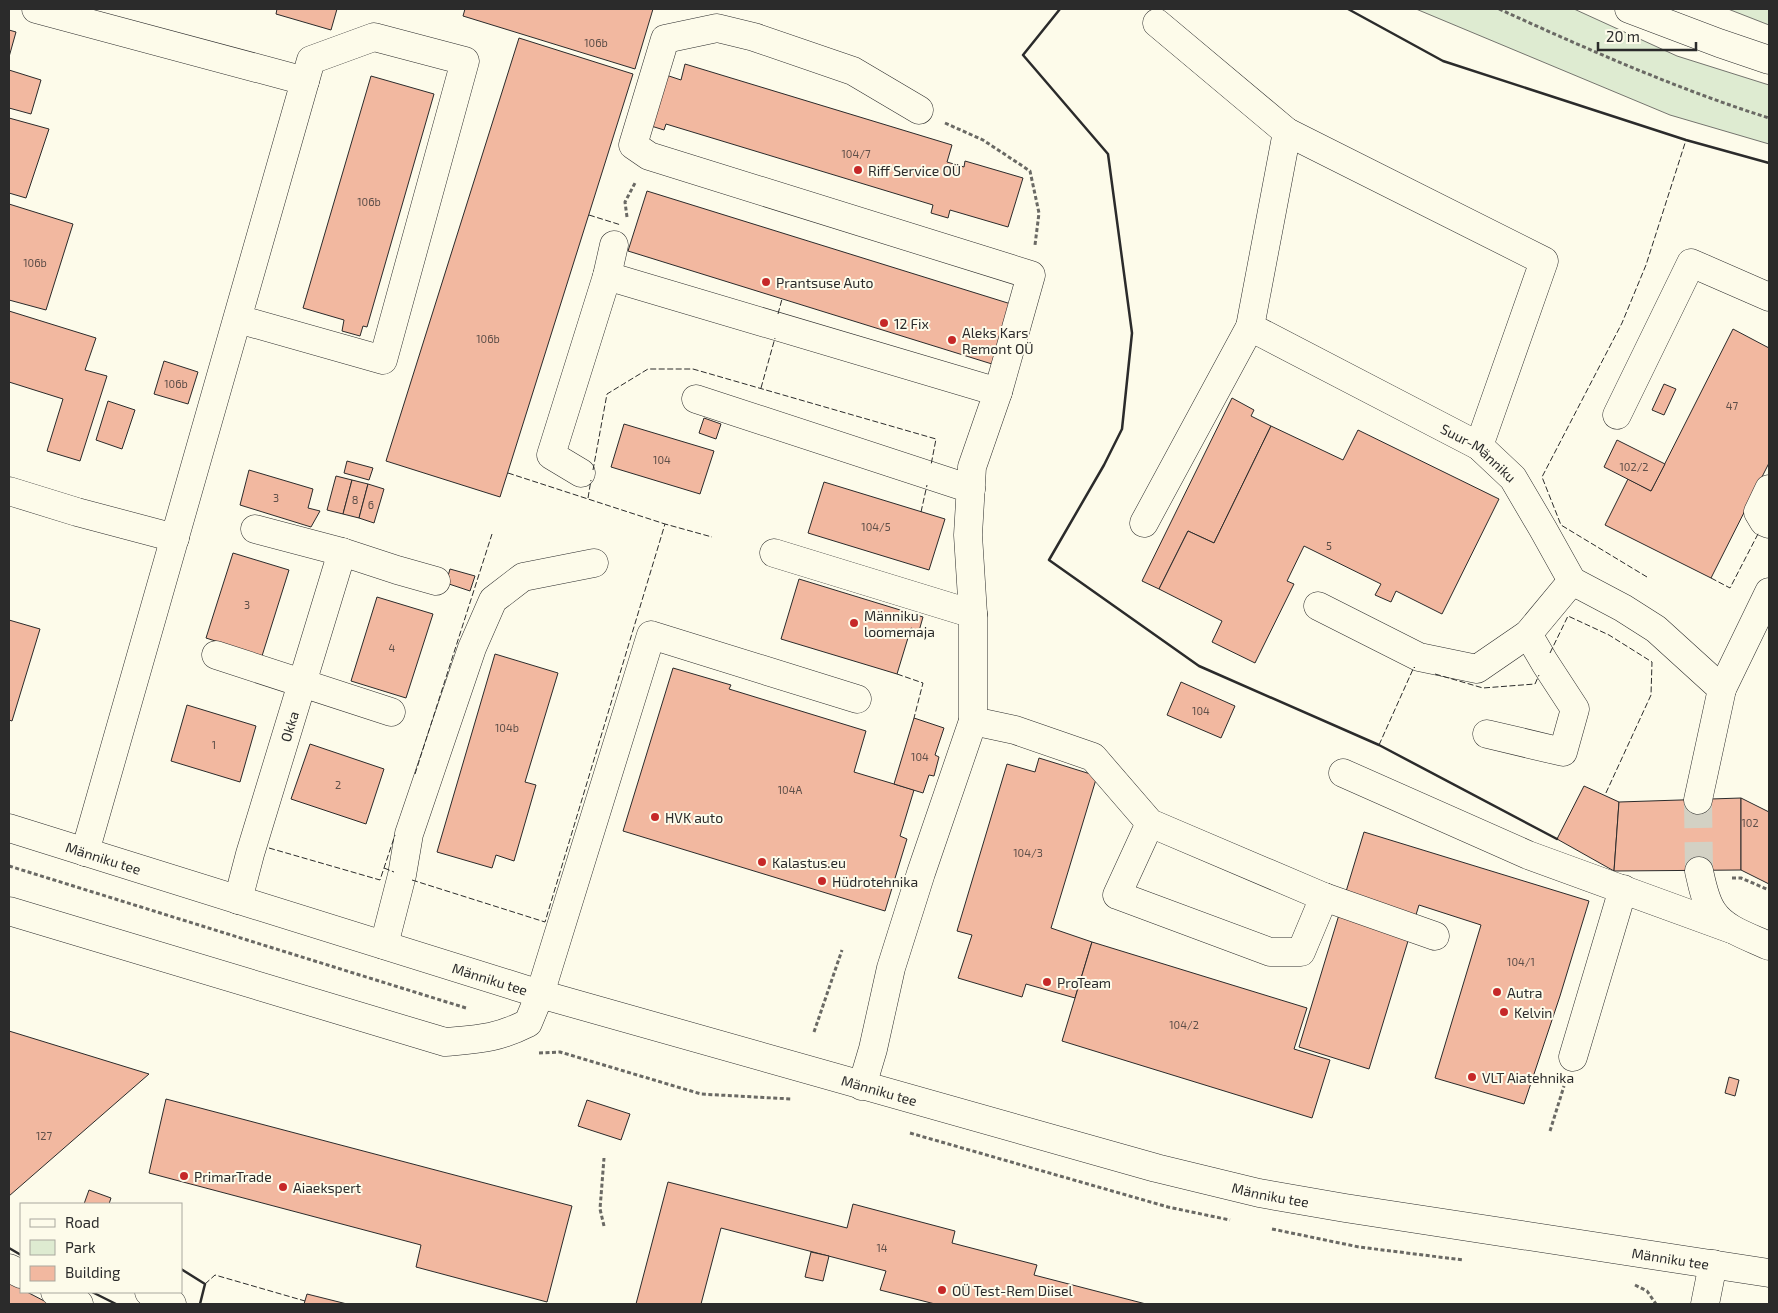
<svg xmlns="http://www.w3.org/2000/svg" width="1778" height="1313" font-family="'Exo 2',sans-serif">
<style>
.green{fill:#deebd1;stroke:#74746e}
.building{fill:#f2b8a0;stroke:#2b2b2b}
.lines{fill:none;stroke-linecap:round;stroke-linejoin:round}
.minor-tunnel{stroke:#d3d1c4;stroke-width:28;stroke-dasharray:28 14;stroke-linecap:butt}
.minor-casing{stroke:#2b2b2b;stroke-width:29}
.path{stroke:#6a6964;stroke-width:3;stroke-dasharray:4 2.5;stroke-linecap:butt}
.minor{stroke:#fdfbea;stroke-width:28}
.fence{stroke:#2b2b2b;stroke-width:1;stroke-dasharray:6 2.5;stroke-linecap:butt}
.wall{stroke:#2b2b2b;stroke-width:2.5}
.poi-dot{fill:#c62828;stroke:#fdfbea;stroke-width:2}
.labels{text-anchor:middle;dominant-baseline:central;stroke-width:4;stroke-linejoin:round;paint-order:stroke}
.number-label{font-size:11px;fill:#5d4e48}
.poi-label{font-size:14px;fill:#2b2b2b;stroke:#fdfbea;text-anchor:start}
.street-label{font-size:14px;fill:#2b2b2b;stroke:#fdfbea}
</style>
<rect width="100%" height="100%" fill="#fdfbea"/>
<g class="green">
<polygon points="1416,9 1574,9 1677,56 1769,85 1769,144 1670,115"/>
<polygon points="1728,9 1769,9 1769,25"/>
</g>
<g class="building">
<polygon points="277,9 337,9 331,30 276,14"/>
<polygon points="465,9 653,9 635,69 463,16"/>
<polygon points="9,30 16,32 9,57"/>
<polygon points="519,38 633,74 500,497 386,461"/>
<polygon points="685,64 952,145 947,162 964,167 965,161 1023,178 1008,227 950,210 948,218 931,213 933,205 666,124 664,130 648,125 663,74 681,80"/>
<polygon points="9,70 41,80 31,114 9,108"/>
<polygon points="371,76 434,94 367,327 363,326 360,336 342,331 344,320 303,308"/>
<polygon points="9,118 49,129 26,198 9,193"/>
<polygon points="647,191 1011,304 992,364 628,251"/>
<polygon points="9,204 73,224 46,310 9,300"/>
<polygon points="9,311 96,338 85,370 107,376 80,461 47,451 63,399 9,382"/>
<polygon points="1733,329 1769,348 1769,463 1711,578 1605,525 1628,479 1651,491"/>
<polygon points="164,361 198,372 188,404 154,394"/>
<polygon points="1664,384 1676,389 1664,415 1652,410"/>
<polygon points="1232,398 1254,410 1251,416 1271,426 1214,543 1188,531 1159,589 1142,581"/>
<polygon points="108,401 135,410 122,449 96,440"/>
<polygon points="704,418 721,424 716,439 699,433"/>
<polygon points="624,424 714,451 700,494 611,467"/>
<polygon points="1271,426 1343,460 1358,430 1499,499 1442,614 1396,591 1391,602 1375,595 1381,584 1304,546 1287,581 1294,584 1255,663 1212,642 1222,621 1159,589 1188,531 1214,543"/>
<polygon points="1617,440 1665,464 1651,491 1604,467"/>
<polygon points="347,461 373,468 369,480 344,473"/>
<polygon points="249,470 313,489 308,508 320,511 311,527 240,505"/>
<polygon points="336,476 352,480 343,514 327,510"/>
<polygon points="352,480 368,484 359,518 343,514"/>
<polygon points="824,482 945,519 929,570 808,533"/>
<polygon points="368,484 384,489 374,523 359,518"/>
<polygon points="233,553 289,570 262,656 206,638"/>
<polygon points="450,569 475,576 470,591 446,583"/>
<polygon points="799,579 923,617 919,631 911,628 897,674 781,639"/>
<polygon points="377,597 433,614 406,698 351,681"/>
<polygon points="9,620 40,629 12,721 9,720"/>
<polygon points="495,654 558,673 525,782 536,785 514,861 496,855 492,868 437,852"/>
<polygon points="673,668 731,685 729,689 866,731 854,772 914,790 900,836 907,839 885,911 623,831"/>
<polygon points="1181,682 1235,706 1221,738 1167,715"/>
<polygon points="187,705 256,726 240,782 171,761"/>
<polygon points="914,718 944,728 935,755 939,757 934,776 929,775 923,793 894,784"/>
<polygon points="310,744 384,769 366,824 291,799"/>
<polygon points="1039,758 1097,776 1051,928 1092,942 1075,998 1026,984 1022,997 958,978 972,935 957,931 1007,764 1035,772"/>
<polygon points="1584,786 1619,802 1614,871 1557,839"/>
<polygon points="1741,798 1741,870 1614,871 1619,802"/>
<polygon points="1741,798 1769,812 1769,884 1741,870"/>
<polygon points="1364,832 1589,901 1560,996 1524,1104 1435,1078 1481,925 1419,905 1369,1069 1299,1047"/>
<polygon points="1092,942 1307,1008 1294,1049 1330,1060 1312,1118 1062,1041"/>
<polygon points="9,1031 149,1074 9,1196"/>
<polygon points="1729,1077 1739,1080 1735,1096 1725,1093"/>
<polygon points="166,1099 572,1206 547,1302 416,1267 421,1245 149,1173"/>
<polygon points="587,1100 630,1114 621,1140 578,1126"/>
<polygon points="668,1182 847,1228 853,1204 955,1231 952,1243 1037,1265 1034,1275 1146,1304 935,1304 880,1290 886,1271 721,1228 701,1304 636,1304"/>
<polygon points="89,1190 111,1198 109,1204 84,1204"/>
<polygon points="811,1252 829,1256 823,1281 805,1277"/>
<polygon points="9,1282 21,1289 21,1292 27,1292 50,1304 9,1304"/>
<polygon points="307,1294 347,1304 304,1304"/>
</g>
<g class="lines">
<polyline class="minor-tunnel" points="1698,800 1699,871"/>
<defs>
<g id="minor">
<polyline points="36,9 305,81"/>
<polyline points="1629,9 1719,43 1769,60"/>
<polyline points="1157,23 1287,132 1544,261 1479,446"/>
<polyline points="919,110 853,71 754,37 717,28 665,39 633,145 649,156 1031,275 998,392"/>
<path id="s1" d="M1287,132l-37,195 229,119 34,32 30,51 29,52 51,27 33,21 66,60 -24,111"/>
<polyline points="607,276 998,392 972,467 968,535 973,614 973,721 921,873 891,968 873,1049 862,1086"/>
<polyline points="696,399 971,489"/>
<polyline points="1617,415 1691,263 1769,297"/>
<polyline points="581,473 551,455 607,276 614,245"/>
<polyline points="1769,489 1758,512 1764,522 1769,524"/>
<polyline points="9,491 77,512 175,538"/>
<polyline points="1144,523 1250,327"/>
<polyline points="255,529 342,552 397,570 436,581"/>
<polyline points="774,553 973,614"/>
<polyline points="1318,606 1419,657 1477,669 1528,634 1572,581"/>
<polyline points="216,655 391,712"/>
<polyline points="1722,689 1769,592"/>
<polyline points="973,721 1015,730 1093,757 1150,823 1324,897 1435,936"/>
<polyline points="1487,734 1563,752 1575,709 1545,663 1528,634"/>
<polyline points="1343,773 1528,855 1731,929"/>
<polyline points="1150,823 1117,895 1270,952 1301,952 1324,897"/>
<path id="s2" d="M9,828l531,166 616,174 103,25 86,15 424,65"/>
<polyline points="85,852 311,60 374,37 465,61 383,360 238,319"/>
<path d="M1699,871c3,13 6,30 14,41 12,18 37,25 56,34"/>
<path id="s3" d="M238,900l12,-46 92,-302"/>
<path d="M9,911l436,131c34,-3 51,-3 83,-19l12,-29 111,-359 206,64"/>
<polyline points="384,945 402,875 409,834 472,648 493,600 523,577 594,563"/>
<polyline points="1573,1057 1623,889"/>
<polyline points="9,1268 21,1274"/>
<polyline points="55,1292 79,1304"/>
<polyline points="149,1292 172,1304"/>
<polyline points="1705,1304 1713,1264"/>
</g>
</defs>
<use href="#minor" class="minor-casing"/>
<g class="path">
<path d="M1499,9c88,40 178,80 270,109"/>
<polyline points="945,123 983,140 1030,171 1039,213 1035,245"/>
<polyline points="627,217 625,202 635,183"/>
<polyline points="9,866 466,1008"/>
<polyline points="1732,878 1741,878 1769,890"/>
<polyline points="814,1032 842,950"/>
<polyline points="539,1053 560,1052 701,1094 791,1099"/>
<polyline points="1550,1131 1564,1086"/>
<polyline points="910,1133 1168,1207 1230,1220"/>
<polyline points="604,1226 600,1209 604,1158"/>
<polyline points="1272,1229 1359,1247 1463,1260"/>
<polyline points="1635,1285 1647,1291 1656,1304"/>
</g>
<use href="#minor" class="minor"/>
<g class="fence">
<polyline points="589,215 621,225"/>
<polyline points="778,314 782,299"/>
<polyline points="761,388 775,338"/>
<polyline points="593,470 607,394 648,369 693,369 936,439 931,465"/>
<polyline points="508,473 665,524"/>
<polyline points="588,498 591,480"/>
<polyline points="921,512 927,485"/>
<polyline points="1647,577 1561,525 1542,477 1622,323 1646,265 1686,140"/>
<polyline points="1711,578 1730,588 1759,532"/>
<polyline points="1550,653 1568,616 1609,635 1652,662 1651,695 1605,795"/>
<polyline points="897,674 923,683 914,718"/>
<polyline points="1435,674 1483,688 1535,684 1539,675"/>
<polyline points="1379,745 1414,667 1415,668"/>
<polyline points="415,774 492,534"/>
<polyline points="269,848 380,880 395,835"/>
<polyline points="384,868 394,872"/>
<polyline points="412,880 545,922 665,524 712,537"/>
<polyline points="205,1284 215,1275 305,1301"/>
</g>
<g class="wall">
<polyline points="1060,9 1023,55 1108,154 1132,333 1122,429 1104,465 1049,560 1199,666 1379,745 1557,839"/>
<polyline points="1348,9 1443,61 1686,140 1769,163"/>
<polyline points="9,1248 21,1255"/>
<polyline points="181,1269 205,1284 200,1304"/>
<polyline points="92,1292 116,1304"/>
</g>
</g>
<g class="poi-dot">
<circle cx="858" cy="170" r="5"/>
<circle cx="766" cy="282" r="5"/>
<circle cx="884" cy="323" r="5"/>
<circle cx="952" cy="340" r="5"/>
<circle cx="854" cy="623" r="5"/>
<circle cx="655" cy="817" r="5"/>
<circle cx="762" cy="862" r="5"/>
<circle cx="822" cy="881" r="5"/>
<circle cx="1047" cy="982" r="5"/>
<circle cx="1497" cy="992" r="5"/>
<circle cx="1504" cy="1012" r="5"/>
<circle cx="1472" cy="1077" r="5"/>
<circle cx="184" cy="1176" r="5"/>
<circle cx="283" cy="1187" r="5"/>
<circle cx="942" cy="1290" r="5"/>
</g>
<g class="labels">
<g class="number-label">
<text x="596" y="42">106b</text>
<text x="856" y="153">104/7</text>
<text x="369" y="201">106b</text>
<text x="35" y="262">106b</text>
<text x="488" y="338">106b</text>
<text x="176" y="383">106b</text>
<text x="1732" y="405">47</text>
<text x="662" y="459">104</text>
<text x="1634" y="466">102/2</text>
<text x="276" y="497">3</text>
<text x="355" y="499">8</text>
<text x="371" y="504">6</text>
<text x="876" y="526">104/5</text>
<text x="1329" y="545">5</text>
<text x="247" y="604">3</text>
<text x="392" y="647">4</text>
<text x="1201" y="710">104</text>
<text x="507" y="727">104b</text>
<text x="214" y="744">1</text>
<text x="920" y="756">104</text>
<text x="338" y="784">2</text>
<text x="790" y="789">104A</text>
<text x="1750" y="822">102</text>
<text x="1028" y="852">104/3</text>
<text x="1521" y="961">104/1</text>
<text x="1184" y="1024">104/2</text>
<text x="44" y="1135">127</text>
<text x="882" y="1247">14</text>
</g>
<g class="poi-label">
<text x="868" y="170">Riff Service OÜ</text>
<text x="776" y="282">Prantsuse Auto</text>
<text x="894" y="323">12 Fix</text>
<text x="962" y="332">Aleks Kars<tspan x="962" dy="16">Remont OÜ</tspan></text>
<text x="864" y="615">Männiku<tspan x="864" dy="16">loomemaja</tspan></text>
<text x="665" y="817">HVK auto</text>
<text x="772" y="862">Kalastus.eu</text>
<text x="832" y="881">Hüdrotehnika</text>
<text x="1057" y="982">ProTeam</text>
<text x="1507" y="992">Autra</text>
<text x="1514" y="1012">Kelvin</text>
<text x="1482" y="1077">VLT Aiatehnika</text>
<text x="194" y="1176">PrimarTrade</text>
<text x="293" y="1187">Aiaekspert</text>
<text x="952" y="1290">OÜ Test-Rem Diisel</text>
</g>
<g class="street-label">
<text stroke="none"><textPath href="#s1" startOffset="460">Suur-Männiku</textPath></text>
<text stroke="none"><textPath href="#s3" startOffset="181">Okka</textPath></text>
<text stroke="none"><textPath href="#s2" startOffset="99">Männiku tee</textPath></text>
<text stroke="none"><textPath href="#s2" startOffset="504">Männiku tee</textPath></text>
<text stroke="none"><textPath href="#s2" startOffset="909">Männiku tee</textPath></text>
<text stroke="none"><textPath href="#s2" startOffset="1314">Männiku tee</textPath></text>
<text stroke="none"><textPath href="#s2" startOffset="1719">Männiku tee</textPath></text>
</g>
</g>
<rect width="1778" height="1313" fill="none" stroke="#2b2b2b" stroke-width="20"/>
<rect x="20" y="1203" width="162" height="90" fill="#fdfbea" stroke="#a9a89e"/>
<rect x="30" y="1219" width="25" height="8" fill="#fdfbea" stroke="#a9a89e"/>
<text x="65" y="1228" font-size="15" fill="#2b2b2b">Road</text>
<rect x="30" y="1240" width="25" height="15" fill="#deebd1" stroke="#a9a89e"/>
<text x="65" y="1253" font-size="15" fill="#2b2b2b">Park</text>
<rect x="30" y="1266" width="25" height="15" fill="#f2b8a0" stroke="#a9a89e"/>
<text x="65" y="1278" font-size="15" fill="#2b2b2b">Building</text>
<path d="M1598 42v8h98v-8" fill="none" stroke="#2b2b2b" stroke-width="2.5"/>
<text x="1606" y="42" font-size="15" fill="#2b2b2b" stroke="#fdfbea" stroke-width="4" paint-order="stroke">20 m</text>
</svg>
